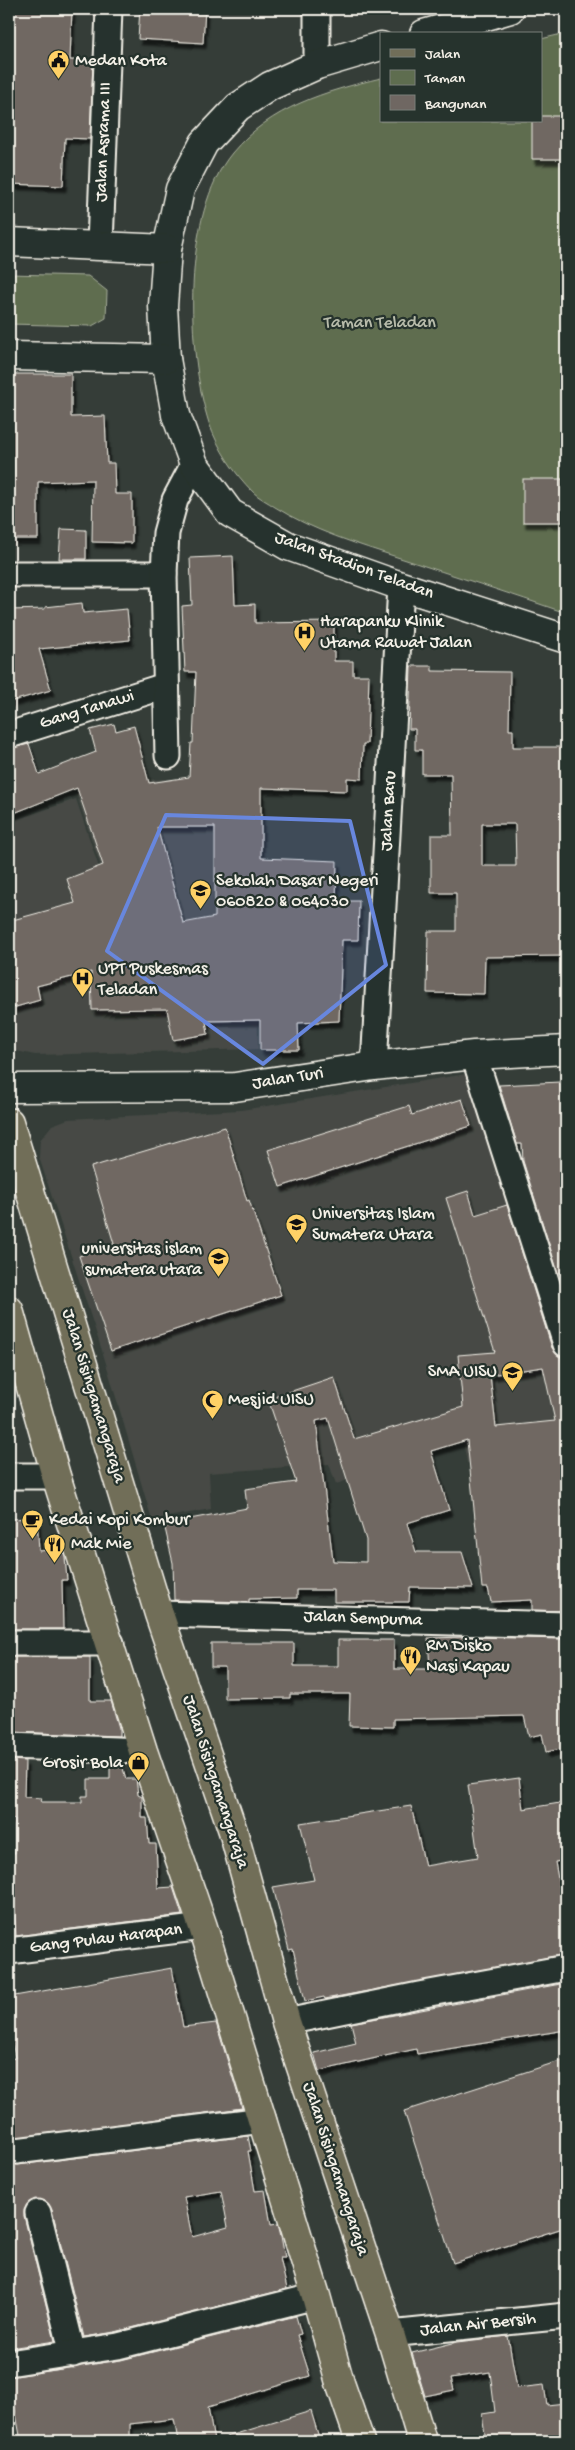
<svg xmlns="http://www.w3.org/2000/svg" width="575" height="2450" font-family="'Gochi Hand',sans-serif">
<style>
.built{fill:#464a45}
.green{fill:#5e6d4f;stroke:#a9af9c}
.building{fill:#6f6762;stroke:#f4f1e8;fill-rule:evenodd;filter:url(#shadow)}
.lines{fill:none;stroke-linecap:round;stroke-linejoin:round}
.street-casing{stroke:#f4f1e8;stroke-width:29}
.secondary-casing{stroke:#f4f1e8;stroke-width:31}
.primary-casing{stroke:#f4f1e8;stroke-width:31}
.street{stroke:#26332d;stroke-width:25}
.secondary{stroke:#26332d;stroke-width:28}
.primary{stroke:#716e59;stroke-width:28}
.marked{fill:#6887de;fill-opacity:0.2;stroke:#6887de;stroke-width:4;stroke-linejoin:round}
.labels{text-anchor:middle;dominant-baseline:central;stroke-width:4.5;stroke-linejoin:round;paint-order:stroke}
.poi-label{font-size:18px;fill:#f4f1e8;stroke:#26332d;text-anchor:start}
.street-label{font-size:18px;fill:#f4f1e8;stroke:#26332d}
.park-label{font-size:18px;fill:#b8bcab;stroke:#26332d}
</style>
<defs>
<filter id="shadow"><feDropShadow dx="3" dy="5.5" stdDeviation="1" flood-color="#0009"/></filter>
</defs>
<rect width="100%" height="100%" fill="#353d38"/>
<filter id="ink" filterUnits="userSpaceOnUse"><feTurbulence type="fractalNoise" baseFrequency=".02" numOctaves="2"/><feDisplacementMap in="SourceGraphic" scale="10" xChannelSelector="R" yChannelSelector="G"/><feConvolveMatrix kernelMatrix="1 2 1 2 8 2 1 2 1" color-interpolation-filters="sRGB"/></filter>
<g filter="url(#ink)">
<g class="built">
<polygon points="166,779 167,786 255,789 258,1049 35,1055 16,1051 9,1046 9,822 76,799 108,894 110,894 76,793 104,782"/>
<polygon points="473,1073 556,1329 566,1373 566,1451 467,1463 463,1442 336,1484 329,1464 209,1473 211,1509 152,1520 105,1360 39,1157 40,1140 52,1125 68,1119 241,1110"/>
</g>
<g class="green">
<path d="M566,33v580c-55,-19 -110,-37 -166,-55 -43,-14 -87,-27 -125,-51 -7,-5 -16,-9 -22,-15 -19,-19 -35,-43 -44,-69 -23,-72 -27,-209 23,-270 38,-46 94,-62 149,-75v43h160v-82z"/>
<polygon points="9,274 88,276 107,291 106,318 92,326 9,324"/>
</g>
<g class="building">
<polygon points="9,9 72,9 70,60 93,61 90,139 65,138 63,186 9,184"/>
<polygon points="140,9 205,9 203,43 138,39"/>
<polygon points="541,116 566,116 566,159 532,159 532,121 541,121"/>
<polygon points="9,374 71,374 71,417 105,416 107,463 114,463 115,494 132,494 132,543 92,542 93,480 38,482 38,539 9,539"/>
<rect x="523" y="479" width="39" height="43"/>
<polygon points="61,529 86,530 86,559 59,559"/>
<path d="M233,556l2,49 20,-1v19l79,-1v39h19v14h16l-2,69h-4l-1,35 -15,-1v13l-86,-3v70l76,3 -1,40h23l-1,39h-16l-3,81 -41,2 1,27h-39v-30l-54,1 2,13 -35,6 -6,-31 -75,1 -1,-38 -54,14 3,14 -31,9v-88l66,-18 -8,-24 36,-14 -26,-77 -68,27v-66l20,-5 10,30 57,-22 -6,-22 24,-6 2,7 18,-5 15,57 40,-6 2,-34h2l3,-71h-11l-3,-66 10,-1 -2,-47zM157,827h58v90l-32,6z"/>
<polygon points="82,603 83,613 127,609 130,640 39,649 51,690 9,702 9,610 45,609 45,607"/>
<path d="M411,666h21v5l78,1 -1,58h4v17h53v209l-81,1 -1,37 -57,-1 1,-62h28v-38h-25v-58h21l-1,-61h-29v-24h-7v-21h-6zM482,824h33l1,42h-34z"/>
<polygon points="560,1082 561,1091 566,1091 566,1273 558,1273 523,1161 522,1144 517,1144 499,1085"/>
<polygon points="462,1099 471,1126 280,1187 268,1150 409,1106 412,1115"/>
<polygon points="225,1127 247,1201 249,1200 281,1295 111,1351 79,1256 114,1244 91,1167"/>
<path d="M468,1191l7,24 32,-10 45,143 9,9 5,24v129h-4l4,42v59l-34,-1v-10l-41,2 -3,-14h-6l-15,-148 -36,11 18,59 -42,13 9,29h46l11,36 -63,-1 -1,15h-75v-12h-37v8l-48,1v3l-75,-2 -1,-37 -9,-39 83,-16 -2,-19 51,-7 -28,-83 66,-22 20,62 109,-32 -5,-52 37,-3 -49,-154zM543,1367l12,54 -59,6 -6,-52zM328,1418l38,122v22l-33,-1 -17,-140z"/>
<polygon points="37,1518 39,1551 63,1549 65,1557 67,1580 62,1580 63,1629 9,1629 9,1604 11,1604 9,1519"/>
<polygon points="467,1637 566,1639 566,1748 546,1752 542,1734 529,1737 524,1716 393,1719 393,1727 349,1726 350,1694 290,1694 290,1698 225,1699 225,1667 211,1667 211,1643 294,1643 294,1666 338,1666 338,1640 394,1640 394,1669 430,1669 428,1638"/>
<polygon points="9,1657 90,1657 90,1701 111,1701 119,1728 119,1736 9,1732"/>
<polygon points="9,1760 25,1761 24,1797 42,1798 41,1802 82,1802 82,1796 88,1796 88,1779 110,1779 110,1764 122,1765 126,1779 136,1779 138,1795 142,1797 142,1818 147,1818 149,1844 156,1844 158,1888 173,1887 182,1915 16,1936 14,1912 9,1913 9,1853 15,1853 15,1819 9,1819"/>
<polygon points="519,1778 523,1809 566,1802 566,1860 555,1862 564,1912 566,1911 566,1954 325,1999 324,1997 305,2001 293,1949 289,1950 273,1887 314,1880 300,1823 411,1806 425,1866 478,1857 468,1785"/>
<polygon points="172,1968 183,2027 216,2023 242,2108 9,2139 9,2059 15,2058 9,2023 9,1997"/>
<polygon points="566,1983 566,2030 417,2054 416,2049 319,2071 314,2053 356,2043 351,2023"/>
<polygon points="566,2059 566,2227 453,2263 404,2111"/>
<path d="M248,2136l3,15h-3l7,40 10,-1 6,35 7,-1 3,12 4,22h-5l7,31 -172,43 -31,5 -32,-127 -4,-7 -13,-4 -7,4 -4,7v6l31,125 -45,7 -1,-185 9,2zM221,2191l7,36 -36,10 -8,-40z"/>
<polygon points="296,2316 301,2334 297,2335 310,2376 208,2407 214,2441 178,2441 174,2419 130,2424 130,2441 21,2441 9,2377 121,2360"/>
<polygon points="508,2336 517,2388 544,2385 547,2405 565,2403 566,2441 486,2441 482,2414 495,2412 490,2372 451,2378 454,2390 425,2396 412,2353 457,2342"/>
<polygon points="311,2411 320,2441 226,2441 226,2437"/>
</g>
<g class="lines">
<defs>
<g id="street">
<polyline points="317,65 317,9"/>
<polyline points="100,245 109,9"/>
<polyline points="9,574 164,574"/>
<polyline points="9,735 165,686"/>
<polyline points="168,756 164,574 166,533 175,500 194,464"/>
<polyline points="474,1055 566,1344"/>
<polyline points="374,1066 401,586"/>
<polyline points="9,1476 56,1476"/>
<polyline points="159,1614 566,1625"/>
<polyline points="9,1643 111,1643"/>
<polyline points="9,1746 143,1751"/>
<polyline points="9,1951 203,1927"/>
<polyline points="286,2022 419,1995 566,1968"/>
<polyline points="16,2151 263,2120"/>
<polyline points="38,2213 73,2354"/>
<polyline points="390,2334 566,2316"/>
<polyline points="9,2363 118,2346 316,2296"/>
</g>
<g id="secondary">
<polyline points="424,34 510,9"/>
<polyline points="381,46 317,65 270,86 238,107 204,143 180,189 167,249 163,306 166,359 176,415 194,464 230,513 288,546 401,586 566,639"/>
<polyline points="9,242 167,249"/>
<polyline points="9,356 166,359"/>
<polyline points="9,1088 235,1087 374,1066 474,1055 566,1050"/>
</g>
<g id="primary">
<polyline points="9,1122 159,1614 233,1831 286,2022 390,2334 422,2441"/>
<polyline points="9,1310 56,1476 143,1751 203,1927 316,2296 340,2383 360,2441"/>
</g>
</defs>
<use href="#street" class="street-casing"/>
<use href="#secondary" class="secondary-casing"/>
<use href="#primary" class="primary-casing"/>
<use href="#street" class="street"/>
<use href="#secondary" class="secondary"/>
<use href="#primary" class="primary"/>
</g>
</g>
<path class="marked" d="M166,815l184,6 36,144 -123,99 -156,-113z"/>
<defs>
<symbol id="civic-pin" viewBox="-11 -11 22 30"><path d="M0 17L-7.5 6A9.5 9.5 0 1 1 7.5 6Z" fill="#ffd166" stroke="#26332d"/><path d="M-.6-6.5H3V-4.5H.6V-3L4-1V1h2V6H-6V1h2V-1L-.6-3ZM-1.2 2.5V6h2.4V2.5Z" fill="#111"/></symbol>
<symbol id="hospital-pin" viewBox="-11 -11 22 30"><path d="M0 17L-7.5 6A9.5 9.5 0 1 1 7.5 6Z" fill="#ffd166" stroke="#26332d"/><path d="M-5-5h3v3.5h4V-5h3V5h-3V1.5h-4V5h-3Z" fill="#111"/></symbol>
<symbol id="school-pin" viewBox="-11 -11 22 30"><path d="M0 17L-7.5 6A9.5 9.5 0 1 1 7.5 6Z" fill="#ffd166" stroke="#26332d"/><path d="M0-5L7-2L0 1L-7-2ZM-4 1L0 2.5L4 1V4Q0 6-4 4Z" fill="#111"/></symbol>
<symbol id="university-pin" viewBox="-11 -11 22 30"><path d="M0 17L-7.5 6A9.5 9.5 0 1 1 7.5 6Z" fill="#ffd166" stroke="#26332d"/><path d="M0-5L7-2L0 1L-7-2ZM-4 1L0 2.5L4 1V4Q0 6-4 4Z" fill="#111"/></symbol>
<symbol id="mosque-pin" viewBox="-11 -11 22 30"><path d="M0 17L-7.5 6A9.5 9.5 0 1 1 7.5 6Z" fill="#ffd166" stroke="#26332d"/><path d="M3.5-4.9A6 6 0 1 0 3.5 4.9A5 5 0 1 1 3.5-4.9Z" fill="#111"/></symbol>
<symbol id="cafe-pin" viewBox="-11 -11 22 30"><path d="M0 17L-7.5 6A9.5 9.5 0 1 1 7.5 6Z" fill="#ffd166" stroke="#26332d"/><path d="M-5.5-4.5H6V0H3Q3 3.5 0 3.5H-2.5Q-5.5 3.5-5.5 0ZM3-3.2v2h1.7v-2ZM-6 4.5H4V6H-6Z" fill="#111"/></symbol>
<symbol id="restaurant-pin" viewBox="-11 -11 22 30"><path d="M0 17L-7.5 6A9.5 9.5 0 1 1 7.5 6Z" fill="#ffd166" stroke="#26332d"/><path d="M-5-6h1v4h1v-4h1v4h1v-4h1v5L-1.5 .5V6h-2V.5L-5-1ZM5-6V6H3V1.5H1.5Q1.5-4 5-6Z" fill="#111"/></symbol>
<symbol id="shop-pin" viewBox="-11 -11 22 30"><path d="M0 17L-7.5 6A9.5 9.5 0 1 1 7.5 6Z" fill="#ffd166" stroke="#26332d"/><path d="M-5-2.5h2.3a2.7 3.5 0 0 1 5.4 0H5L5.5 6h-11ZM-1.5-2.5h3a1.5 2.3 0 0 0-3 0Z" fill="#111"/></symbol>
</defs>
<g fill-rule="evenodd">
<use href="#civic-pin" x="46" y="48" width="25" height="34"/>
<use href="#hospital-pin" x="292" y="620" width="25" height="34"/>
<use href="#school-pin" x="188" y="878" width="25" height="34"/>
<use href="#hospital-pin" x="70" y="966" width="25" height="34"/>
<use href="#university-pin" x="284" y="1212" width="25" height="34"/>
<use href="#school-pin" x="206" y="1246" width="25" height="34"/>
<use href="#school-pin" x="500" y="1360" width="25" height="34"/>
<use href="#mosque-pin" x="200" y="1388" width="25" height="34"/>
<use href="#cafe-pin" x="20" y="1508" width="25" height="34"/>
<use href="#restaurant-pin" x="42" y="1532" width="25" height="34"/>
<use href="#restaurant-pin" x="398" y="1644" width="25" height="34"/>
<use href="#shop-pin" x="126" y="1750" width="25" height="34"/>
</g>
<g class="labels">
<g class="poi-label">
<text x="75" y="61">Medan Kota</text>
<text x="320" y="622">Harapanku Klinik<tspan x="320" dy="21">Utama Rawat Jalan</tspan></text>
<text x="216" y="881">Sekolah Dasar Negeri<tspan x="216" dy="21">060820 &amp; 064030</tspan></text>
<text x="98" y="969">UPT Puskesmas<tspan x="98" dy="21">Teladan</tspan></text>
<text x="312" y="1214">Universitas Islam<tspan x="312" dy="21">Sumatera Utara</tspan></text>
<text x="202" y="1249" text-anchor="end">universitas islam<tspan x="202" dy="21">sumatera utara</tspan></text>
<text x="497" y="1372" text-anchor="end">SMA UISU</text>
<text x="228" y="1400">Mesjid UISU</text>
<text x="49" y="1520">Kedai Kopi Kombur</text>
<text x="71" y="1544">Mak Mie</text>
<text x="426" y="1646">RM Disko<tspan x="426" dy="21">Nasi Kapau</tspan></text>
<text x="123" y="1763" text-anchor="end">Grosir Bola</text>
</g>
<g class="street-label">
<text transform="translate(104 142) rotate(-88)">Jalan Asrama III</text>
<text transform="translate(354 566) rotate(20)">Jalan Stadion Teladan</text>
<text transform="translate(87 710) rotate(-17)">Gang Tanawi</text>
<text transform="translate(389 811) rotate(-87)">Jalan Baru</text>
<text transform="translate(288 1079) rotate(-9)">Jalan Turi</text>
<text transform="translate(93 1396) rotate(73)">Jalan Sisingamangaraja</text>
<text transform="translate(363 1619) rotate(2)">Jalan Sempurna</text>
<text transform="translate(215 1782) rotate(72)">Jalan Sisingamangaraja</text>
<text transform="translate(106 1939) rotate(-7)">Gang Pulau Harapan</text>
<text transform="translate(335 2169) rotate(72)">Jalan Sisingamangaraja</text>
<text transform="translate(478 2325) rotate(-6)">Jalan Air Bersih</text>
</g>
<g class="park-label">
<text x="380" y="323">Taman Teladan</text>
</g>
</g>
<rect width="575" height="2450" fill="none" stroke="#26332d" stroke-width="30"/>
<rect x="15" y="15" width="545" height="2420" fill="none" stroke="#f4f1e8" stroke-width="2" filter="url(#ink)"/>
<rect x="380" y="32" width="162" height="90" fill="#26332d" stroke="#787f78"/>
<rect x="390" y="49" width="25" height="8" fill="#716e59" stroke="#787f78"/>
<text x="425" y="58" font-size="15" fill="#f4f1e8">Jalan</text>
<rect x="390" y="70" width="25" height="15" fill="#5e6d4f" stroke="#787f78"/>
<text x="425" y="82" font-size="15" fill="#f4f1e8">Taman</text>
<rect x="390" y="95" width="25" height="15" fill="#6f6762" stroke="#787f78"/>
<text x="425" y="108" font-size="15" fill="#f4f1e8">Bangunan</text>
</svg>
